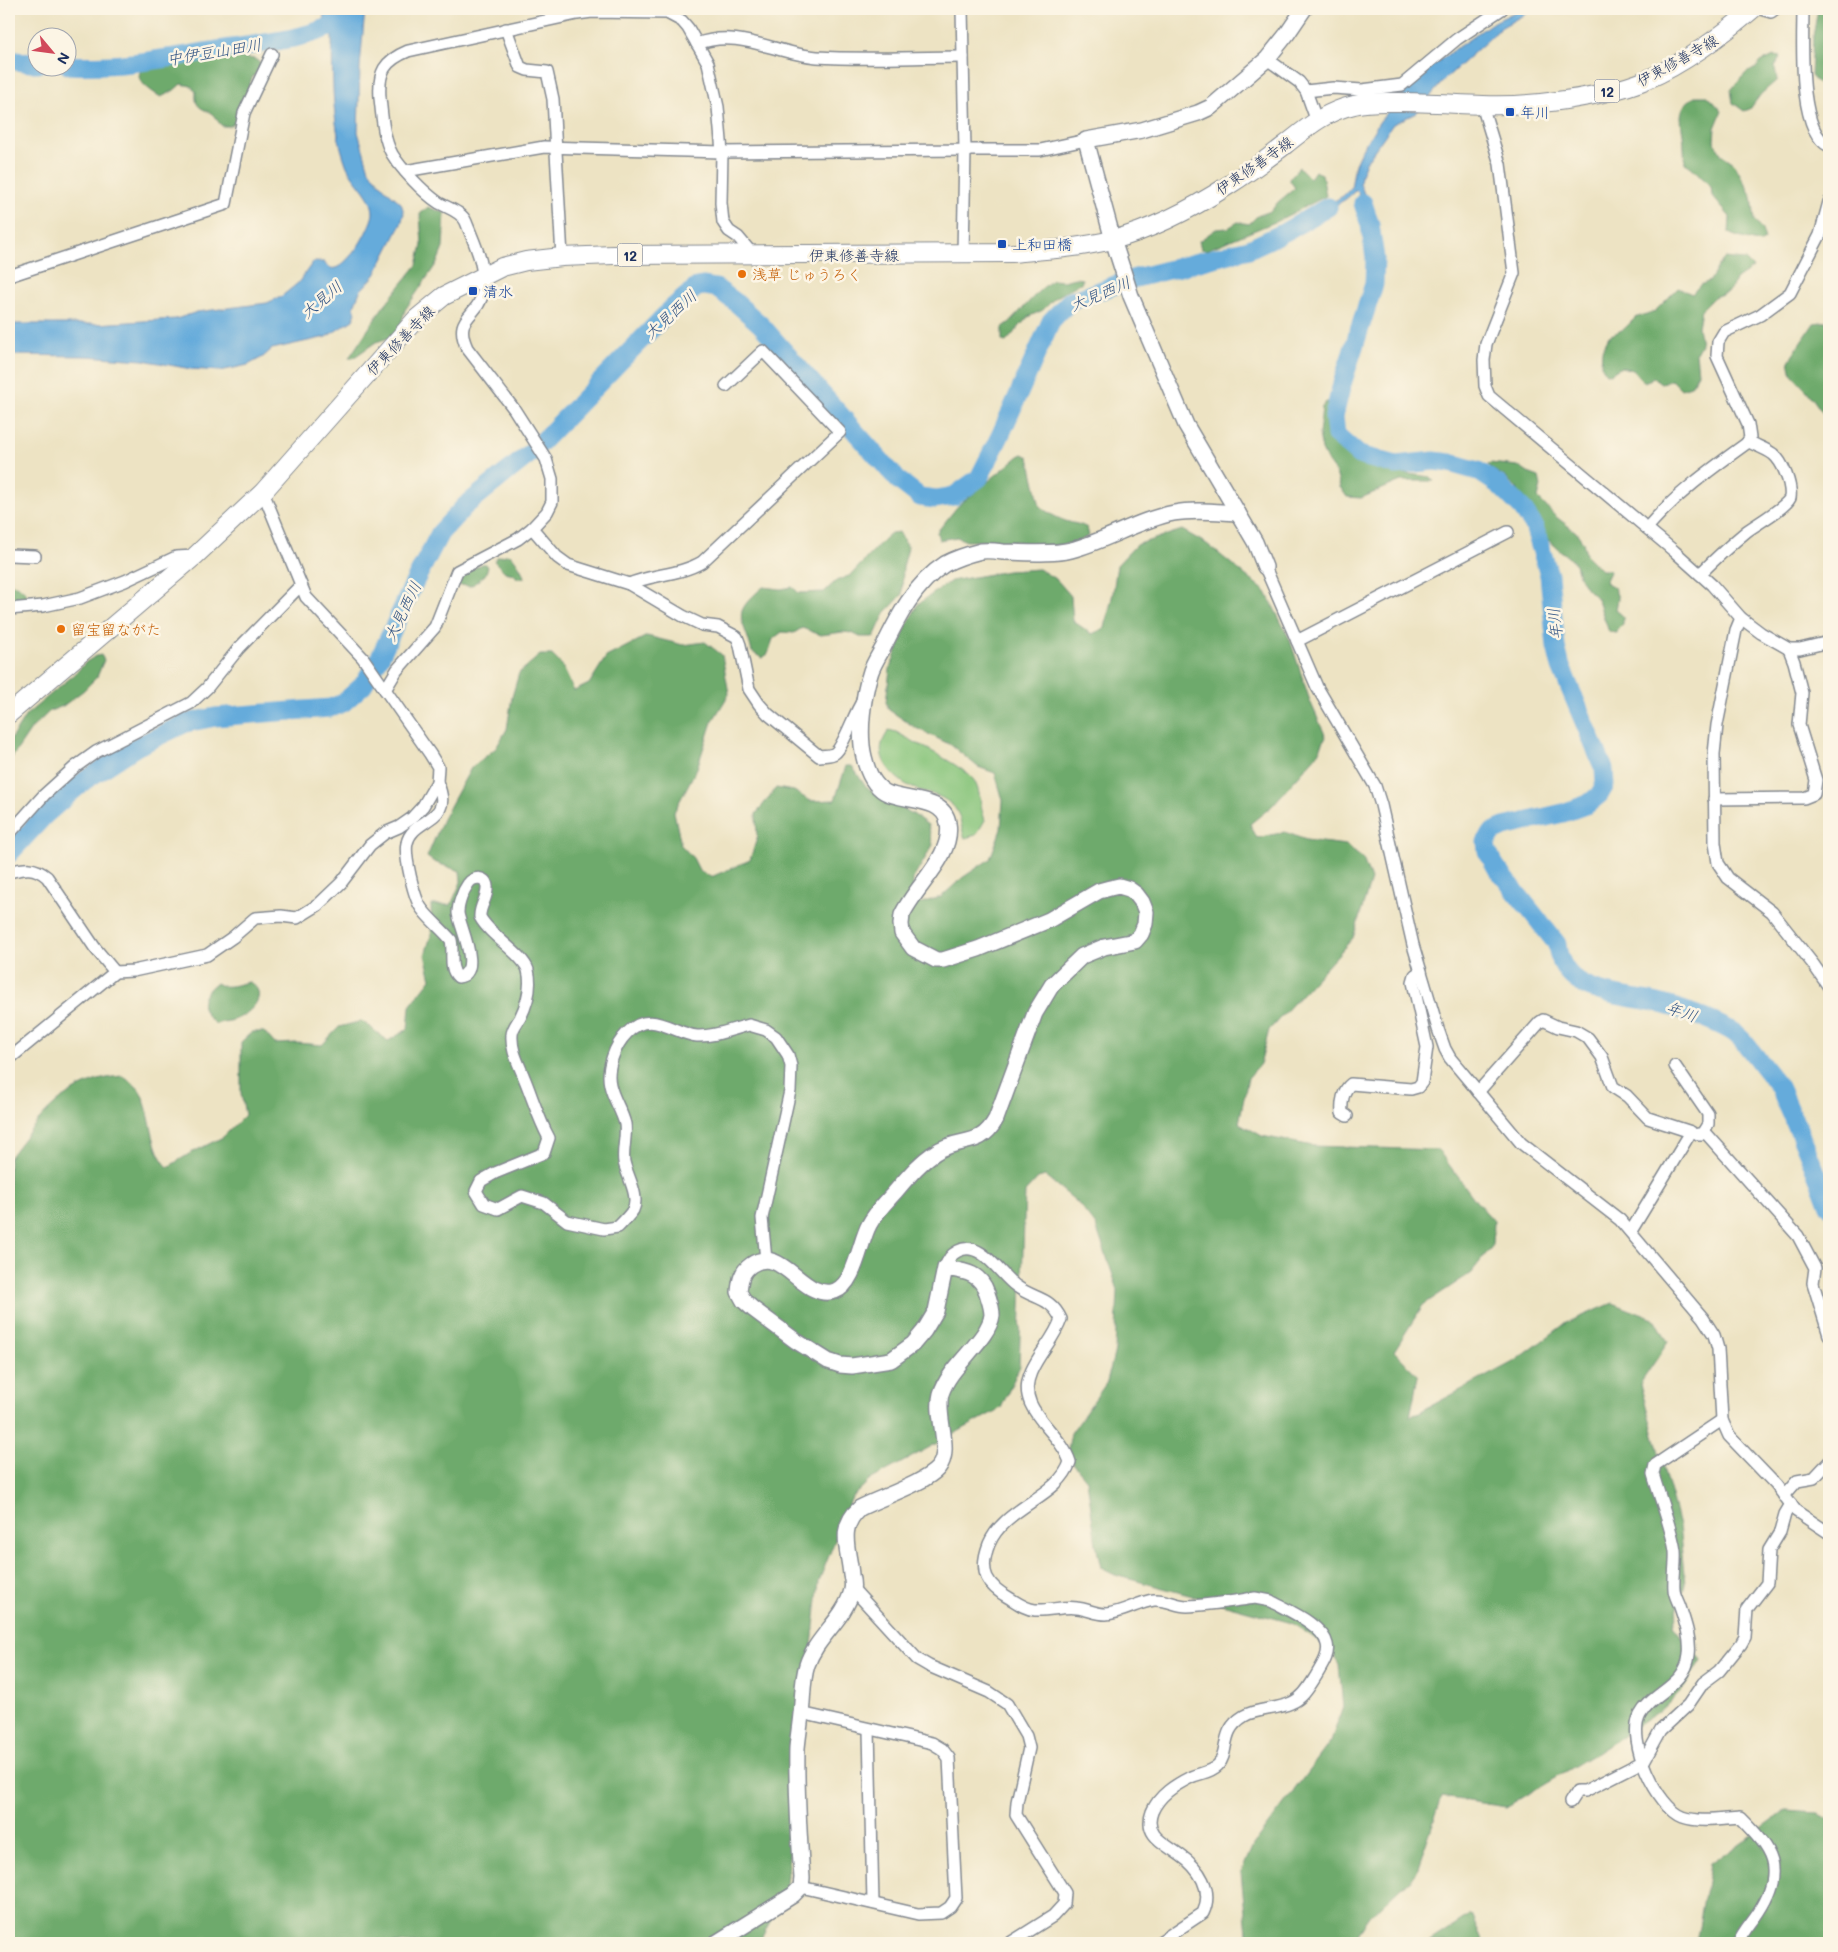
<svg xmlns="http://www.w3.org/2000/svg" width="1838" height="1952" font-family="Mali,'Klee One',sans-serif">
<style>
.green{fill:#88c57c;stroke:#527a6d}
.forest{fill:#6eaa6c;stroke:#446c65}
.water{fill:#65abdb;stroke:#406d9c}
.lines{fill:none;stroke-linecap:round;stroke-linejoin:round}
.river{stroke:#65abdb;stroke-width:19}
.street-casing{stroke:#848990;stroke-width:14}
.secondary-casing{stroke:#848990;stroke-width:18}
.primary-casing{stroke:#848990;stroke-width:20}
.street{stroke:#fff;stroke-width:11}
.secondary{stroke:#fff;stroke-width:15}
.primary{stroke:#fff;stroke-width:18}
.transit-dot{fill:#1a4fb4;stroke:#fcf5e5;stroke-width:2}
.food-dot{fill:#e8710a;stroke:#fcf5e5;stroke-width:2}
.labels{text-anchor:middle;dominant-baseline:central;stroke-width:5;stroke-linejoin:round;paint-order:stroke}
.shield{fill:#fcf5e5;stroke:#5e6a86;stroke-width:1}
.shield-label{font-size:14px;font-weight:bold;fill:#1b2f5e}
.street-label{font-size:15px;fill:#1b2f5e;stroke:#fcf5e5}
.transit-label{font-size:15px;fill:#164399;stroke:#fcf5e5;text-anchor:start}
.food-label{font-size:15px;fill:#c56008;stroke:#fcf5e5;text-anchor:start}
.water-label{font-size:16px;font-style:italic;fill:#315484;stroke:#fcf5e5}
</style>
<rect width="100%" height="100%" fill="#fcf5e5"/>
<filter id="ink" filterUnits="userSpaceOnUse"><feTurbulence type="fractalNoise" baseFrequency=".02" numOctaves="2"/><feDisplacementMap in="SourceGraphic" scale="10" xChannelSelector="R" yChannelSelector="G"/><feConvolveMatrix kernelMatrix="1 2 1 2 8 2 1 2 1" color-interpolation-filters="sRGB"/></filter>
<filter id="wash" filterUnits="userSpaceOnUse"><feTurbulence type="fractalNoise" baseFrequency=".0096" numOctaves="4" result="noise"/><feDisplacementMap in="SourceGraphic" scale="20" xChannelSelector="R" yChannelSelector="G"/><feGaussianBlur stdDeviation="1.12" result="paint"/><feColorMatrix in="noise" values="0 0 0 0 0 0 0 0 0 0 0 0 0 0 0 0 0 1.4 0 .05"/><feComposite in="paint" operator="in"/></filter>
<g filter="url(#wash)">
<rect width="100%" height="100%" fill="#ede3c3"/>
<path class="green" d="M889,730l7,2c17,10 72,36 79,50 6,12 5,25 10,38l-9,15 -11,3c-5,-11 -3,-25 -14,-34 -11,-10 -25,-11 -38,-16 -16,-7 -36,-26 -31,-44 1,-5 5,-10 7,-14z"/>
<g class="forest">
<polygon points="1818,9 1829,9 1829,90 1822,88 1811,76 1813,37"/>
<polygon points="1774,56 1780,57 1775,67 1777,80 1761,94 1750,109 1744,111 1733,103 1731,90 1746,73 1756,68 1761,62"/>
<path d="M240,57l15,2 5,4v5l-8,10 -16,44 -6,4h-8c-4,-4 -7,-10 -11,-13 -12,-6 -16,-6 -15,-21l-5,-6 -10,-2 -8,7 -12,6c-6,-3 -22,-14 -22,-21 0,-3 2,-5 3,-8l9,-4 8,1 35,-6 7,2z"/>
<path d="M1697,96h11l14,15 -7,17 -1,13 7,13 13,9 18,34 3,24 7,9 3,10 -6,3c-10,-4 -22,-5 -30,-10l1,-16 -18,-21 -1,-10c-10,-8 -16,-18 -26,-23 -1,-10 -1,-20 -2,-29 -3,-18 -5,-29 14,-38z"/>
<polygon points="1299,167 1310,178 1315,171 1322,174 1326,196 1275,222 1206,250 1201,249 1199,241 1216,229 1228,228 1238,222 1249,224 1257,216 1271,211 1278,202 1295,188 1289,179"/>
<polygon points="428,207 445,213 443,248 437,263 405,310 400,328 389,338 376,342 353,358 349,358 383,307 417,265 422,245 420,214"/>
<polygon points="1725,258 1745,260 1753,268 1737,279 1728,292 1714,297 1701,310 1698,327 1701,344 1696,353 1698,373 1691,386 1681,389 1672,380 1661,383 1654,378 1644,382 1633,370 1621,367 1610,374 1606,373 1601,365 1602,350 1609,336 1624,329 1635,318 1655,311 1678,288 1692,294 1700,285 1710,281 1719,265"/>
<polygon points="1075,278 1082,279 1082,282 1055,298 1043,310 1028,317 1006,342 1002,341 1002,328 1010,322 1039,291 1052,280 1063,281"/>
<polygon points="1829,321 1829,422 1808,392 1792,375 1789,361 1814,323"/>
<polygon points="1326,402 1331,402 1329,414 1332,437 1343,453 1356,461 1401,473 1430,477 1434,481 1401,481 1361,498 1347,497 1340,487 1336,473 1328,462 1322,450 1319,434 1322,407"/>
<path d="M1023,454l6,3 11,50c9,6 18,12 29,15 7,2 12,2 18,6l2,8 -13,7 -27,3 -37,-5h-46l-9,-4 -18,3 -2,-8 20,-25 62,-51z"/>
<polygon points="1490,463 1518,466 1528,473 1539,477 1541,486 1538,498 1555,516 1576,532 1583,542 1586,555 1601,570 1609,570 1610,572 1605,582 1614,587 1618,598 1616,610 1623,616 1623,624 1618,629 1617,633 1609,632 1597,598 1587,589 1579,576 1576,564 1547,539 1531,510 1521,499 1517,488 1504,476 1493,470 1488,465"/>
<path d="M1182,530l25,14 59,48 24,48 20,61 16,36 -9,18 -46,52 -21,17 7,14 28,-6 21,8 40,5 17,14 8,21 -18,58 -84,92 -9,34 -12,14 -9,45 23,13 51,10 125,4 38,51 18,20 -1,24 -22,28 -48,32 -29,46 24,25 -8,41 107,-57 49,-37 47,-20 43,17 12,22 -28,42 39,141 6,58 -12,43 28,34 -17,28 -27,25 -61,40 -90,54 -64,-10 -26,76 -46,43 -18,26v1h-104l-7,-70 12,-28 78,-104 12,-34 -4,-42 -11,-18 -36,-24 -177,-48 -14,-7 -5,-23 -9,-65 -14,-17 -5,-14 3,-16 36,-51 8,-32 3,-60 -22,-64 -19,-24 -32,-26 -7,2 -13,14 -6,176 -18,40 -131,72 -18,17 -33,84 -34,312 -24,46 -5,4h-747v-785c31,-41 58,-79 114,-82 5,5 14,9 17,15 13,24 10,59 28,76l21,-13 34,-17 22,-22 -4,-22v-51l11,-10h12l11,12 22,-1 25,2 17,-18 23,-6 26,20 20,-12 2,-23 21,-27 -6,-24 7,-23 -1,-27h20l10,-23 -1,-11 -26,-9 -7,-5 16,-38 28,-51 25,-20 11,-19 5,-32 7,-24 21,-18h12l10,10 12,26 15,-7 17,-27 41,-21 36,9 22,-3 17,13 7,39 -17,28 -15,46 -23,44 7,33 12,13 6,12 12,7 39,-17 7,-22 -1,-24 20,-26 18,3 16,10 25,-1 11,-34h6l12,18 11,10 38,20 15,11 5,20 -20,34v17l8,7 20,-6 21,-19 28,-19 11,-30 2,-29 -8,-27 -17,-6 -27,-22 -35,-17 -27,-18 -3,-8 4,-33 17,-44 11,-21 33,-23 57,-10 31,-2 18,11 14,16 2,25 19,13 13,-6 8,-35 4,-28 19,-20z"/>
<path d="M899,532l9,16 -5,19 -1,28 -17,18 -11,24h-14l-8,-4 -9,-1 -22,3 -19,-7 -8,5 -12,-1 -9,7 -5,15 -6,4 -10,-6c-9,-37 -23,-36 11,-65l18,2 11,-2 7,6 25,-1 12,-11 15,-6 34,-37 6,-5z"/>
<path d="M510,554c4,4 14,18 14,24h-7l-3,-4 -9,-2 -11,-11 3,-4z"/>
<polygon points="482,564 486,564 488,567 485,575 471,586 458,585 463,574"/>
<path d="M9,584c8,0 14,4 18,11 -4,6 -11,9 -18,7z"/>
<polygon points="101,655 104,660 97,677 84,690 63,706 50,711 32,728 9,762 9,742 26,715 75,674 86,662 96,656"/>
<path d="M249,982c21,11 3,31 -13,37 -6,3 -13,2 -20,5 -18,-14 -18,-27 0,-41 10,7 21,1 33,-1z"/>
<polygon points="1785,1811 1820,1813 1829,1820 1829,1943 1696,1943 1710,1865"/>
<polygon points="1471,1915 1483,1943 1428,1943"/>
</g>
<g class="water">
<path d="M324,9h41l-5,58 -2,65 11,38 16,19 16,14 3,10 -3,11 -26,51 -15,16 -6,15 2,7 -3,7 -27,17 -54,12 -9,8 -15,8 -28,6 -29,-2 -48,-9 -57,-4 -77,-1v-31h87l80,-5 21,-7 70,-9 15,-7 16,-13 15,-21h11c9,15 21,0 29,-9 6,-6 20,-32 20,-40 0,-18 -21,-32 -27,-49 -15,-41 -13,-84 -14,-127 0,-11 -12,-17 -8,-28z"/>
<polygon points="1521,9 1534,9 1502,27 1445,79 1416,113 1393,124 1366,162 1361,175 1360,183 1370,210 1372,226 1367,227 1358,192 1356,190 1346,199 1308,221 1306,217 1343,196 1351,188 1355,164 1363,147 1380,121 1409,87 1433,65 1492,23"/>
</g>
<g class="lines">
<g class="river">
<polyline points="9,60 38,64"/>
<path d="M68,65c51,3 100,-7 150,-15 43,-7 96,-10 132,-34"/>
<path d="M1363,203l7,22 5,33 -1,26 -32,100 -8,32 2,19 23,20 37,10 38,-4 16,2 28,8 21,14 23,23 12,18 15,49 7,72 5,20 43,102 1,16 -6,10 -11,9 -25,9 -59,14 -11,5 -7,10 1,9 9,16 61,77c5,55 67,49 105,60 23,6 47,15 68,26 11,6 18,17 26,27 7,10 16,20 23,30 5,10 9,21 14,31 13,29 25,58 36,88"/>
<polyline points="9,854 45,815 84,781 136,747 186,723 215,717 330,708 343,703 363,685 380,657 415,581 440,533 465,506 532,452 671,309 697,287 704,286 716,288 734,301 761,325 898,480 920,497 936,499 954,496 979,478 1000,436 1051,321 1069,302 1132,279 1249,249 1285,232 1328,207"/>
</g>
</g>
</g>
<g filter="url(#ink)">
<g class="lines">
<defs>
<g id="street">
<polyline points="1761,9 1771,12 1775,9"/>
<path d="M1803,9c0,31 -6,122 26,137"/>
<polyline points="506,29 520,67 527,70 547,72 553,99 562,257"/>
<path d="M697,44c42,-16 78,10 120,13 48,3 97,0 146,0"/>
<polyline points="1267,59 1299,82 1306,91 1316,119"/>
<polyline points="1306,91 1333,88 1362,90 1402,85 1457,39 1502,9"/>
<polyline points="1482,105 1500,164 1514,273 1486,344 1484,360 1485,386 1489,396 1674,551 1712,585 1741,618 1761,633 1789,649 1800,649 1829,642"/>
<polyline points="405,171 544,147 722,152 965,150 962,9"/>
<polyline points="963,254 965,150 1040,150 1086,140"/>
<polyline points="9,276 226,204 244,113 272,54"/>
<path d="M532,528l25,29 11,8 61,19 54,32 19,9 16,2 19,10 3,8 9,44 10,15 9,10 51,42c6,-1 12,0 16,-3 8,-6 19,-39 27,-51"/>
<path d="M1647,528c29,-34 64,-59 100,-85l3,-5 -2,-14 -31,-68 1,-14 6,-10 36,-17 30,-22 30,-58 9,-33"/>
<polyline points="9,555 35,556"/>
<polyline points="1265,567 1317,687 1375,786 1381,805 1413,945 1438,1029 1445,1049 1450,1058 1521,1143 1620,1220 1703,1318 1714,1335 1718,1349 1722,1420 1729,1436 1776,1485 1796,1511 1829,1533"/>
<path d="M1700,574c15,-15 30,-29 47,-43 11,-8 38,-23 43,-33 2,-13 -7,-36 -17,-44 -8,-6 -17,-8 -25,-13"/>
<path d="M629,584c23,-10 51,-9 73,-22l138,-130 -77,-81 -37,35"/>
<polyline points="9,609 43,606 80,598 125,581 176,557 195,556"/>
<polyline points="1741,618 1736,630 1717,725 1714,754 1715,843 1718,863 1728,878 1772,912 1813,964 1829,987"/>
<polyline points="1297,641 1508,532"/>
<path d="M385,690l12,-20 38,-43 22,-56 61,-32 14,-11 15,-16 5,-10v-23l-6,-20 -32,-50 -47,-61c-15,-33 12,-30 16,-57 3,-25 -8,-46 -17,-69 -4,-10 -18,-14 -27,-19 -15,-10 -38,-34 -47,-49 -9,-16 -10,-39 -12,-56 -2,-26 4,-37 28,-47l169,-37 15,-2 75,1 15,8 6,7 20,35 10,44 4,45 -1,51 2,19 6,9 9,6 16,19"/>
<path d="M437,782c19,41 -24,34 -30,61 -3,12 7,56 15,66 8,11 20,20 29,31 3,12 -3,28 7,37 26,-3 1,-52 0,-64 0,-9 5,-22 10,-29 5,-8 19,-8 19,3 1,11 -8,19 -7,30 10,19 43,37 48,53 4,16 -1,34 -8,48 -3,5 -8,11 -8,17 -1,15 6,27 11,40 9,21 15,43 26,63l-5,15 -49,20 -14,8 -5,10 8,13 14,5 24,-13 22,7 23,18 37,8 14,-2c5,-5 11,-11 15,-17 7,-14 -6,-34 -9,-48 -2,-12 3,-26 1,-38 -3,-13 -12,-25 -15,-39 -4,-17 5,-40 17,-52 24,-25 46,1 70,3 17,1 36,-7 52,-11l17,5 10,7 12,18 3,11 -1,25 -28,127 4,42"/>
<polyline points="1714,799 1804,798 1814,794 1816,780 1799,725 1802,693 1794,662 1789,649"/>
<polyline points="9,834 44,795 75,767 96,752 191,703 207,688 239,648 301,585"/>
<path d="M9,872c16,-4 25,-6 38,5l48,71 20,24"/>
<polyline points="9,1059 115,972 133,971 207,955 233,937 255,918 281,916 297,918 318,905 341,883 370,845 385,833 399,827 412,818 423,806 437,782 438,767 430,754 363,658 306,597 263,492"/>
<polyline points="1675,1066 1708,1114 1708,1124 1702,1134 1698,1134"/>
<polyline points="1478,1092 1540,1022 1543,1020 1558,1027 1576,1031 1588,1038 1602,1057 1613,1087 1627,1096 1648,1118 1691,1132 1631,1231"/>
<path d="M1347,1116l-5,-3c-1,-10 1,-23 9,-29l60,5 7,-2 4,-5 5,-35 -14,-65 2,-7 6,-4"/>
<polyline points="1704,1131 1798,1236 1815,1268 1813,1283 1829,1335"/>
<path d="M945,1268c2,-8 5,-13 13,-17 23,-12 42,24 58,35 19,14 34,10 45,33 -6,19 -22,34 -30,53 -17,38 29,58 39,90 -11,35 -65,44 -81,82 -11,28 -2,42 22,55 8,5 15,10 24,11 14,1 28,-4 42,-2 10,1 19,6 29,6 17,-1 32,-12 48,-14 12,-1 22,6 33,6 23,-1 46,-5 68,-8l16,3c16,9 52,24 56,43 3,11 -6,23 -11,32 -7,11 -13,22 -25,27 -15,7 -34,5 -47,13 -25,15 -14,36 -26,49 -8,8 -18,8 -27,12 -16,8 -32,18 -39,35 -9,24 14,32 28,43 19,13 34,35 23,58l-45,30"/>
<path d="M1722,1420l-67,45 -2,9c6,22 19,55 22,77 1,13 -2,25 -1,38 0,6 4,12 6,18 5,15 11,32 9,48 -3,31 -37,37 -49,60 -14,26 17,92 43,102 17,6 38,2 57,1 32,32 46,51 19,93 -7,11 -16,20 -21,32"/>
<polyline points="1784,1496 1797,1481 1814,1478 1829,1462"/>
<polyline points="853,1589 917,1659 929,1666 989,1692 1007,1704 1026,1736 1029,1748 1017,1802 1016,1815 1065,1893 1064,1904 1053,1916 1010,1943"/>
<polyline points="869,1730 873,1903"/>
<polyline points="1570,1802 1577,1791 1585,1791 1644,1761 1661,1730 1688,1705 1703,1683 1719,1671 1741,1644 1745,1637 1747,1609 1767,1583 1769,1550 1780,1532 1785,1514 1791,1504"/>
<polyline points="801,1887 918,1914 941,1913 950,1907 956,1898 949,1758 942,1749 932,1743 801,1713"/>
</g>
<g id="secondary">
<polyline points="1265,567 1255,542 1186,425 1131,296 1113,240 1086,140 1142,130 1198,113 1211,107 1267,59 1287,34 1304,9"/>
<path d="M716,1943l77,-48 8,-8 1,-9c-3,-43 -6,-87 -5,-130 1,-11 3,-23 4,-34 2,-16 1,-34 6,-49 9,-28 38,-46 45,-75 1,-4 0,-11 -1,-15 -2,-26 -14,-47 9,-67 19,-10 65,-25 78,-40 15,-18 -3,-51 3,-74 8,-28 48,-54 51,-79 0,-8 -3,-15 -5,-22 -7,-21 -23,-22 -42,-25l-9,43 -12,20 -11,13 -22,16 -39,6 -12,-1 -12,-4 -32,-20 -43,-32 -9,-8 -5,-9c1,-11 2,-20 12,-27 31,-22 52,37 84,26 20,-7 25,-50 34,-66 6,-12 17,-23 26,-33 12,-14 25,-30 41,-40 24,-16 44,-3 60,-33l39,-106 17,-28 30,-29 22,-9 31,-6 6,-7 4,-10 1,-12 -4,-10 -6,-8 -7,-5 -10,-3 -9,2 -11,3 -50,29 -71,29 -35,11h-7l-23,-12 -11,-15 -1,-9 1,-9c13,-29 52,-59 46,-92 -4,-27 -45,-21 -63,-31 -12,-7 -18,-22 -21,-35 -6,-24 -1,-62 7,-86 3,-8 8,-16 12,-23 15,-31 32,-65 62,-84 11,-6 24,-10 36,-13 7,-1 15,0 22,1 20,0 49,3 68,-2 35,-9 67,-30 103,-37 20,-4 44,-1 64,0"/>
</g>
<path id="primary" d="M9,714l186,-158 68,-64 153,-173 28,-23 58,-29 24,-6 36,-4 51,-2 399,-2c34,-3 67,-5 100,-13 39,-10 83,-33 117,-55 19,-12 38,-26 56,-40 23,-18 39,-33 69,-40 14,-4 30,-3 44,-3 28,0 56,2 85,3 47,2 118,-7 163,-25 36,-15 78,-46 107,-71"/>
</defs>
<use href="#street" class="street-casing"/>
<use href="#secondary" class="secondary-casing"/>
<use href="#primary" class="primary-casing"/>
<use href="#street" class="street"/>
<use href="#secondary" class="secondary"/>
<use href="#primary" class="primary"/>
</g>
</g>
<g class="transit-dot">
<rect x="1505" y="107" width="10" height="10" rx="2.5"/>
<rect x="997" y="239" width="10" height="10" rx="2.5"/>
<rect x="468" y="286" width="10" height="10" rx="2.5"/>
</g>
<g class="food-dot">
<circle cx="742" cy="274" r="5"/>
<circle cx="61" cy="629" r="5"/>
</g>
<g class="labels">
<g class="shield">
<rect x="1594.5" y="79.5" width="25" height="23" rx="4"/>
<rect x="617.5" y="243.5" width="25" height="23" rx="4"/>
</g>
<g class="shield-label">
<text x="1607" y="91">12</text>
<text x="630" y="255">12</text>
</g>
<g class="street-label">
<text transform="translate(1677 60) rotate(-29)">伊東修善寺線</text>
<text transform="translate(1254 165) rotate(-35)">伊東修善寺線</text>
<text x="854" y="255">伊東修善寺線</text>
<text transform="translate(400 340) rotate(-46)">伊東修善寺線</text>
</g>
<g class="transit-label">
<text x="1520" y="112">年川</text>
<text x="1012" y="244">上和田橋</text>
<text x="483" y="291">清水</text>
</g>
<g class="food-label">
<text x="752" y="274">浅草 じゅうろく</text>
<text x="71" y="629">留宝留ながた</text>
</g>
<g class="water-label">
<text transform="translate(214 51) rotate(-9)">中伊豆山田川</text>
<text transform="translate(1100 293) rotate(-23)">大見西川</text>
<text transform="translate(321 299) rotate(-40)">大見川</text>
<text transform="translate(670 314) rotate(-42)">大見西川</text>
<text transform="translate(402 611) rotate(-64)">大見西川</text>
<text transform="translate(1554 624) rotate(-96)">年川</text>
<text transform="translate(1682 1011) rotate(19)">年川</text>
</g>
</g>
<rect width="1838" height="1952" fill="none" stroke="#fcf5e5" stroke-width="30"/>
<g transform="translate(52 52) rotate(119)"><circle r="24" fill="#fcf5e5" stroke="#a2a6af"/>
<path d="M0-4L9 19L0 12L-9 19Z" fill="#d1495b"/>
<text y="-8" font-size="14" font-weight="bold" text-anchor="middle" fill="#1b2f5e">N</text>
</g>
</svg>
